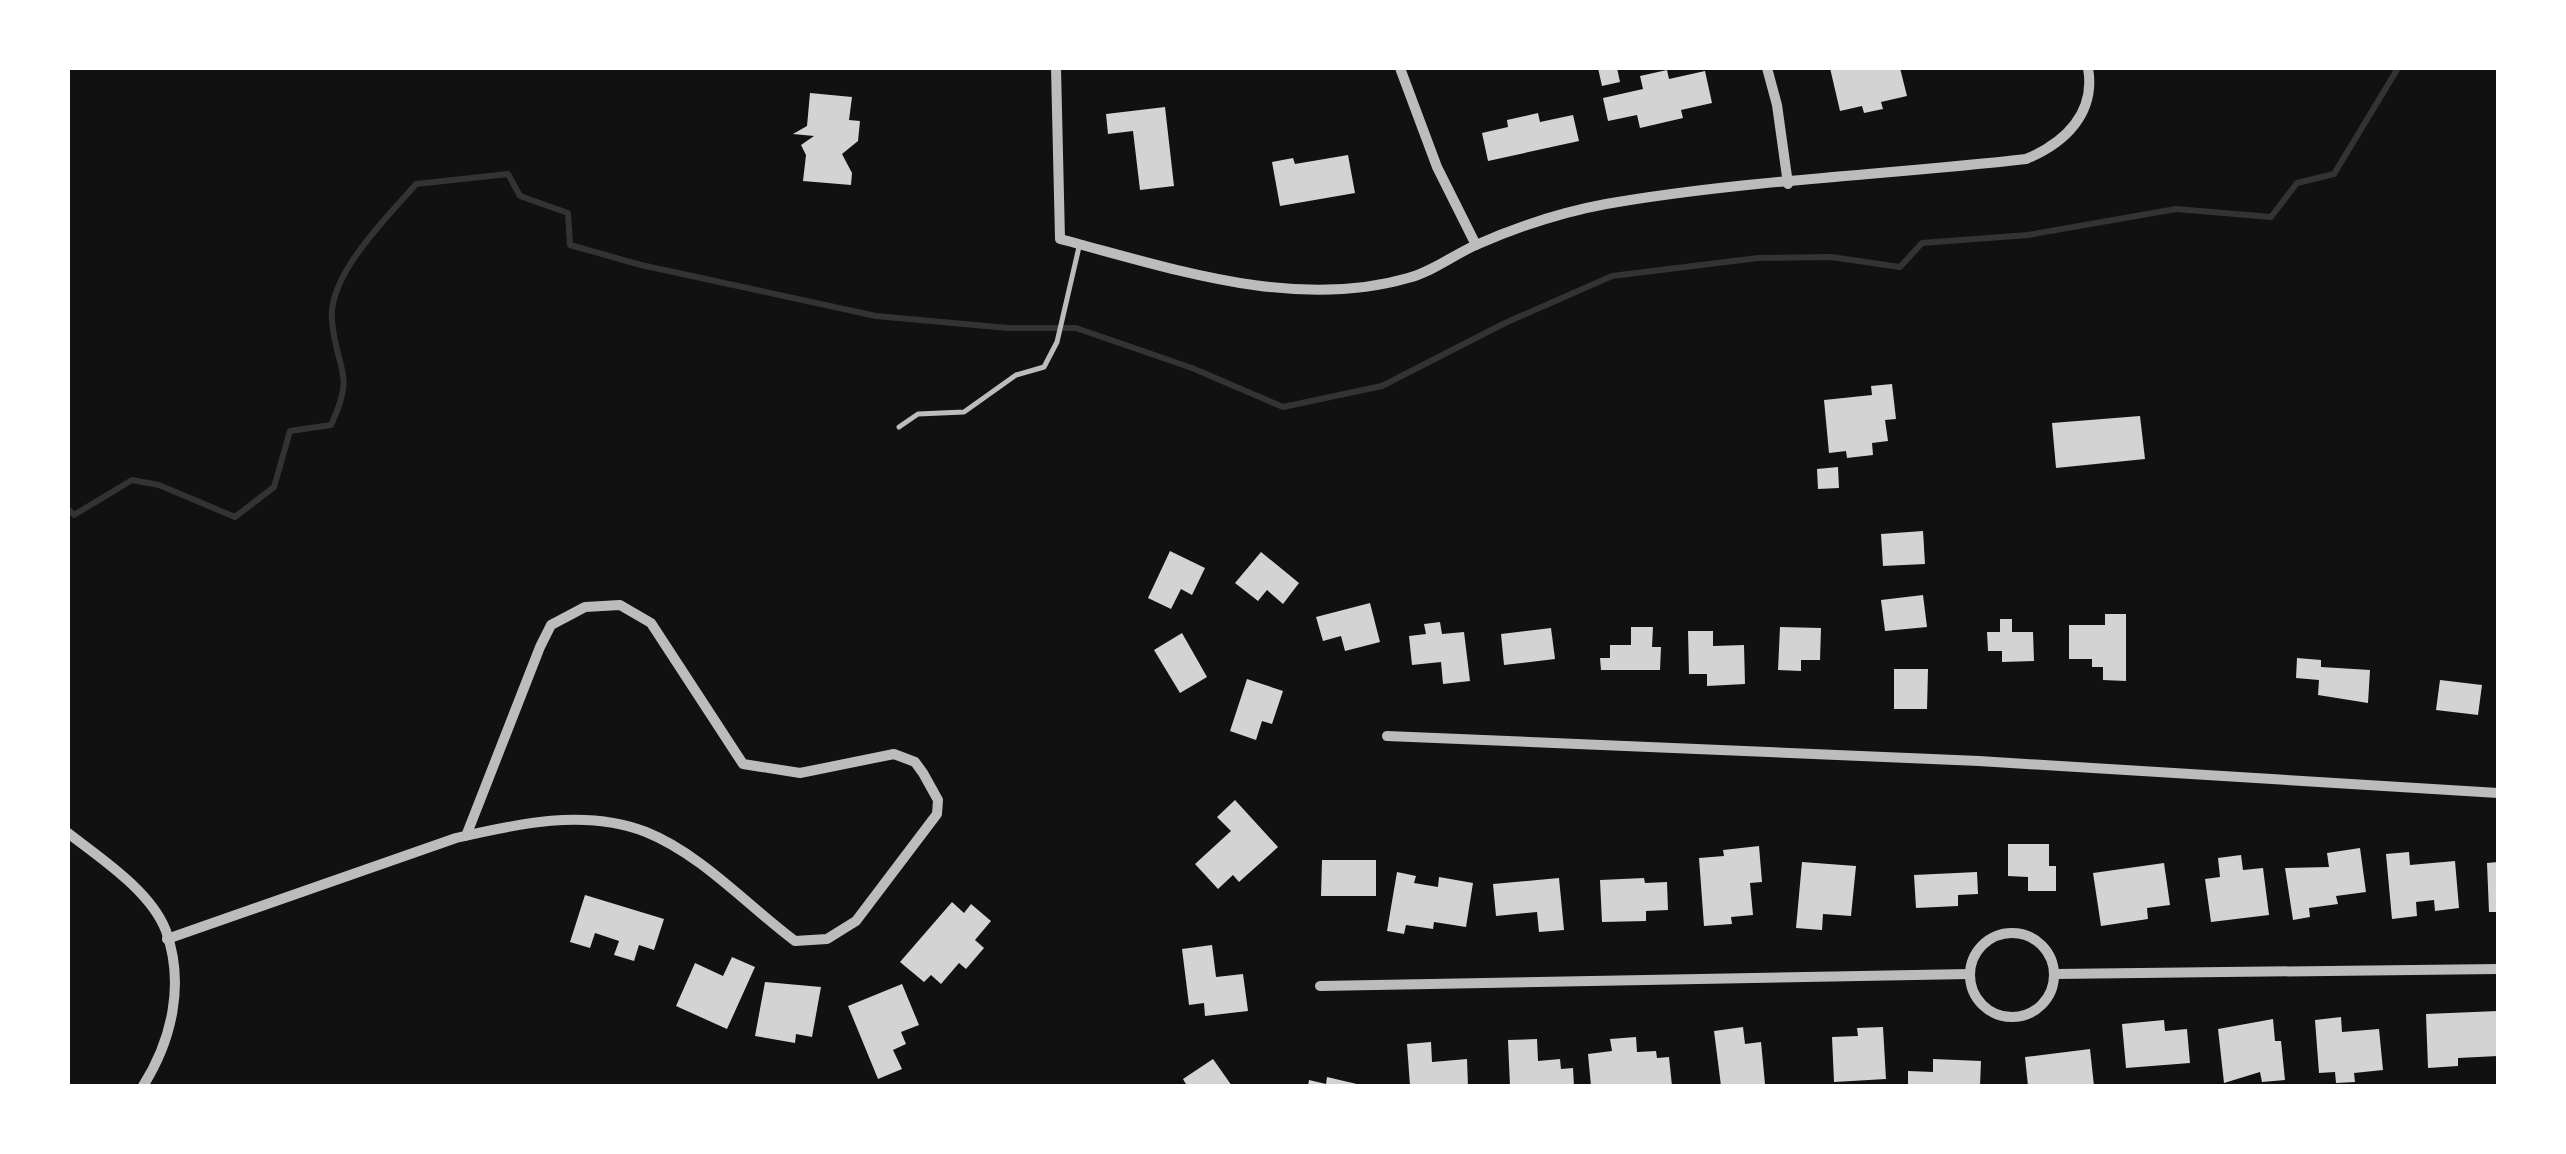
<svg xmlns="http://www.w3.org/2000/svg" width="2566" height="1154" font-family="Manrope,sans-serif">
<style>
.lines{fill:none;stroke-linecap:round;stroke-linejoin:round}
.stream{stroke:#333;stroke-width:6}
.building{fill:#d3d3d3}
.service{stroke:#bcbcbc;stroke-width:5}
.minor{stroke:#bcbcbc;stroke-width:10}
</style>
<rect width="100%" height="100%" fill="#111"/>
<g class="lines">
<path class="stream" d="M68,509l6,6 58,-35 27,5 76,32 39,-30 16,-56 41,-6c25,-53 6,-52 1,-104 -5,-46 56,-104 84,-137l92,-10 12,22 48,17 2,32 71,20 235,51 132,12h68l116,40 91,39 99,-21 123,-63 107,-47 146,-18 73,-1 69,10 22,-24 106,-8 148,-26 95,8 26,-34 37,-9 64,-106"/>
</g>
<g class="building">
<polygon points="1598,68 1617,68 1620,82 1602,86"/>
<polygon points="1830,68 1900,68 1907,96 1881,102 1883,109 1864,113 1862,106 1840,111"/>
<polygon points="1667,70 1669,79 1705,71 1712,103 1681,110 1683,118 1640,128 1637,115 1608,121 1603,98 1643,89 1640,76"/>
<polygon points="810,93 852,97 849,120 860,121 858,141 842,154 852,173 851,185 803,181 806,155 801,145 814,136 793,134 807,126"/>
<polygon points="1165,107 1174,186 1140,190 1133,131 1108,134 1106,114"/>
<polygon points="1538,113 1540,122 1573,115 1579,141 1488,161 1482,133 1508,127 1507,120"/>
<polygon points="1348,155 1355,193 1280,206 1272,162 1293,158 1295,164"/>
<polygon points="1892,384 1896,419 1885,420 1888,441 1872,443 1873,455 1847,458 1846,451 1829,453 1824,400 1872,395 1871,386"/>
<polygon points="2140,416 2145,459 2056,468 2052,423"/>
<polygon points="1838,467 1839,488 1818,489 1817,469"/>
<polygon points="1923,531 1925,564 1883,566 1881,534"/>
<polygon points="1170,551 1205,568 1192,595 1181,589 1171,609 1148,598"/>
<polygon points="1261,552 1299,583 1283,604 1267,590 1258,601 1235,583"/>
<polygon points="1923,595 1927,627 1885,631 1881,600"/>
<polygon points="1370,603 1380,642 1345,651 1341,636 1323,641 1316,617"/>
<polygon points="2105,614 2126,614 2126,681 2103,680 2103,667 2092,667 2092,659 2069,659 2069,625 2105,625"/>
<polygon points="2000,619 2012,619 2012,632 2033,632 2034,661 2002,662 2002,651 1988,651 1987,632 2000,632"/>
<polygon points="1440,622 1442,634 1464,632 1470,681 1443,684 1441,662 1412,665 1409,636 1426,634 1424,624"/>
<polygon points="1631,627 1653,627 1652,647 1661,647 1660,670 1601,670 1600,658 1610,658 1610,645 1631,645"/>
<polygon points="1780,627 1821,628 1820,660 1801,660 1801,671 1778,670"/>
<polygon points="1551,628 1555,659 1504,665 1501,634"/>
<polygon points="1688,631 1713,631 1713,646 1744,645 1745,684 1707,686 1707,674 1689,674"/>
<polygon points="1182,633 1207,677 1180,693 1154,650"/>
<polygon points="2297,658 2321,660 2321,667 2370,670 2368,703 2318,695 2319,680 2296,678"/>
<polygon points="1894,669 1928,669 1927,709 1894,709"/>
<polygon points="1247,679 1283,691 1272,724 1262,721 1256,740 1230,731"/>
<polygon points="2440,680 2482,685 2478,715 2436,710"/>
<polygon points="1235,800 1278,847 1239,882 1233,875 1218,889 1195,864 1231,831 1217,817"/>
<polygon points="2008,844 2049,844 2049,866 2056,866 2056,891 2028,891 2028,877 2008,876"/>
<polygon points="1759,846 1762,882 1750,883 1753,915 1731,917 1732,924 1704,926 1699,858 1724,856 1723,850"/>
<polygon points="2360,848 2366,892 2336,896 2338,904 2309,908 2310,917 2293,920 2285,868 2329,867 2327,853"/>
<polygon points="2409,852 2410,865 2455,861 2459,908 2435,911 2434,900 2416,902 2417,916 2392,919 2386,854"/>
<polygon points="2241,855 2243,870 2263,868 2269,915 2211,922 2205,879 2220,877 2218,858"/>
<polygon points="1322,860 1376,860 1376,896 1321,896"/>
<polygon points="1802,862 1856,866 1851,916 1823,914 1822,930 1796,928"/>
<polygon points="2498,862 2498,912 2489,912 2487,863"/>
<polygon points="2164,863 2170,905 2147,908 2148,919 2101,926 2093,873"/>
<polygon points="1397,872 1416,876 1414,883 1438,887 1439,877 1473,883 1466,927 1434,922 1433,929 1406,925 1404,934 1387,931"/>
<polygon points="1977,872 1978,894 1958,895 1958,906 1916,908 1914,875"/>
<polygon points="1559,878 1564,930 1539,932 1537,912 1496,916 1493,884"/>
<polygon points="1644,878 1645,883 1667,882 1668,910 1646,911 1646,921 1602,922 1600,880"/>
<polygon points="585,895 664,919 654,950 639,945 634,961 614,955 619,941 595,933 590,948 570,942"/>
<polygon points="952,902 964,913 971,904 991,921 975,940 984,948 966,969 959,963 941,984 931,975 924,982 900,962"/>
<polygon points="1212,945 1216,977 1243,974 1248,1011 1205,1016 1204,1003 1189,1005 1182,949"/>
<polygon points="732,957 755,967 727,1029 676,1006 695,963 723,976"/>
<polygon points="765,982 821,987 812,1037 796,1034 795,1043 755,1036"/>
<polygon points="902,984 919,1025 901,1032 906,1044 893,1050 902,1069 878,1079 848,1006"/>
<polygon points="2498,1011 2498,1056 2458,1058 2458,1066 2428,1068 2426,1014"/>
<polygon points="2341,1017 2342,1032 2379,1029 2383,1070 2354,1073 2355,1082 2336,1083 2335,1072 2319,1073 2315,1020"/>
<polygon points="2273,1019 2275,1041 2281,1041 2285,1080 2262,1082 2260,1072 2224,1083 2218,1029"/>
<polygon points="2164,1020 2165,1031 2187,1029 2190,1063 2126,1068 2122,1024"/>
<polygon points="1743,1027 1745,1044 1761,1042 1765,1084 1721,1086 1714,1031"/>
<polygon points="1883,1027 1886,1079 1834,1082 1832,1037 1858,1036 1857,1028"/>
<polygon points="1636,1037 1637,1052 1656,1051 1657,1058 1669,1057 1672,1086 1591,1086 1588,1054 1612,1051 1610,1039"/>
<polygon points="1537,1039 1538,1061 1560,1059 1561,1069 1573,1068 1574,1086 1510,1086 1508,1040"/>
<polygon points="1431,1042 1432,1062 1467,1059 1468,1086 1410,1086 1407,1044"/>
<polygon points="2090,1049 2094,1086 2028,1086 2025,1057"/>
<polygon points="1213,1059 1232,1086 1187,1086 1183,1079"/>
<polygon points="1933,1059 1981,1061 1980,1086 1908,1086 1908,1071 1933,1072"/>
<polygon points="1327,1077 1361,1085 1361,1086 1308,1086 1309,1080 1326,1084"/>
</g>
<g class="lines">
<polyline class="service" points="899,427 918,414 964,412 1016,375 1044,367 1057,342 1079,247"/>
<g class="minor">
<path d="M1056,68l4,171c111,29 234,72 348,39 24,-6 45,-23 68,-33 41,-18 86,-33 130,-41 138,-24 281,-29 420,-45 39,-16 70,-46 62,-91"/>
<polyline points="1400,68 1437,167 1476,245"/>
<polyline points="1767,68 1777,105 1788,184"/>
<polyline points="1387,736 1979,761 2498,793"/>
<path d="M68,833c32,25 83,58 98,98 19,53 6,109 -23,155"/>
<circle cx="2012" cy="975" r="42"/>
<path d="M167,939l289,-101c60,-14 130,-30 190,-6 55,22 102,74 149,109l32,-2 29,-18 81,-107 1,-14 -15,-27 -8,-11 -21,-8 -94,19 -57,-9 -92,-141 -31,-18 -35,2 -34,18 -11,22 -74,189"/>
<polyline points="2055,974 2498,969"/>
<polyline points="1320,986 1969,974"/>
</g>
</g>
<rect width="2566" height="1154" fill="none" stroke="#ffffff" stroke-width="140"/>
</svg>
